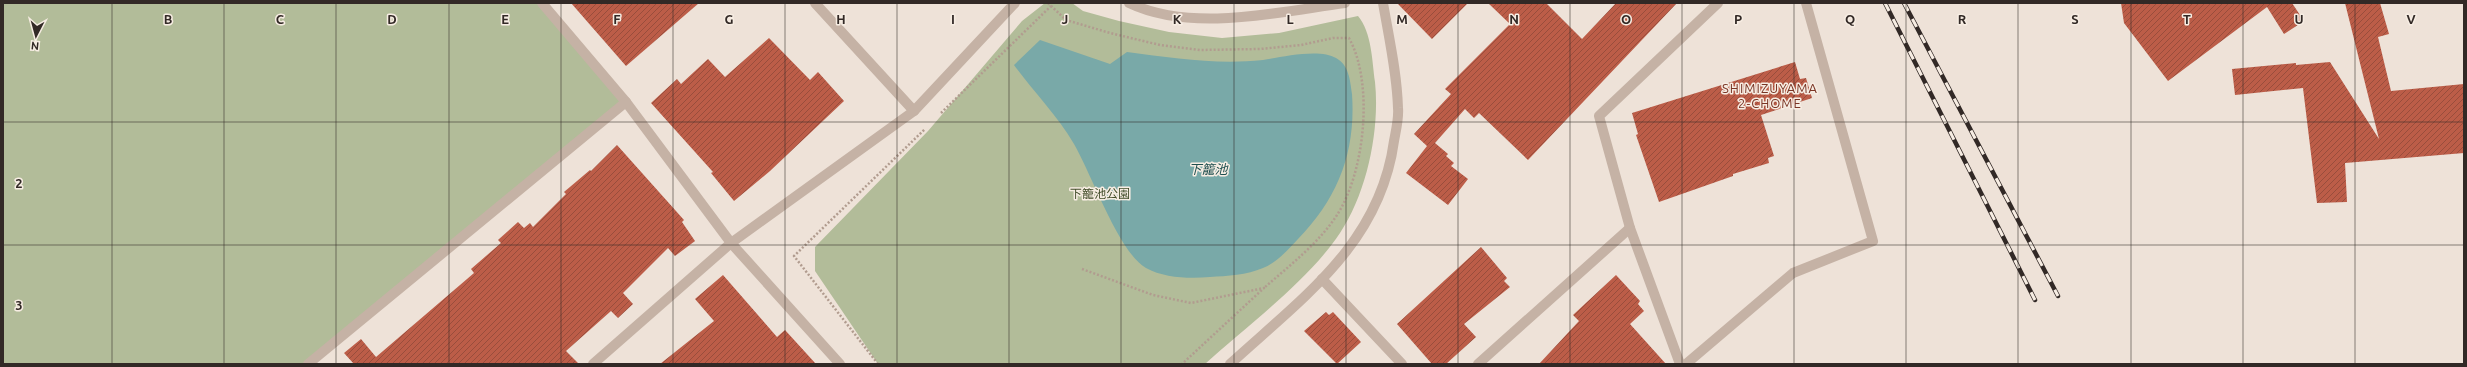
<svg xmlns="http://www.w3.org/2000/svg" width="2467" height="367" font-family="Ubuntu,'Noto Sans JP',sans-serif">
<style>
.park{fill:#b2bc99}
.water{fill:#79a9a8}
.building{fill:url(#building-hatch)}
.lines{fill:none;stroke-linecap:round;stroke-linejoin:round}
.path{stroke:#b19c8f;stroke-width:2.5;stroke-dasharray:2 2;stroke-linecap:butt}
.minor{stroke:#c5b2a5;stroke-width:10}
.rail-casing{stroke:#322926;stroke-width:4.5}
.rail{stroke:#f7ede3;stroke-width:3;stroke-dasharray:9;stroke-linecap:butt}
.grid{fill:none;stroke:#322926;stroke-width:1;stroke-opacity:0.55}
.labels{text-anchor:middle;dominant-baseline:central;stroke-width:3;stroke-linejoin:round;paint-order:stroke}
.park-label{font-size:12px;fill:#434e2b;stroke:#f7ede3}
.neighbourhood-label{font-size:13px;letter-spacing:1px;fill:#7a3525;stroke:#f7ede3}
.water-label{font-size:13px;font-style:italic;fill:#1f4f4f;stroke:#f7ede3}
.grid-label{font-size:13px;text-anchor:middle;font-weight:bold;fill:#322926;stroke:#f7ede3;stroke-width:3;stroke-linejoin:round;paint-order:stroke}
</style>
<defs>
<pattern id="building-hatch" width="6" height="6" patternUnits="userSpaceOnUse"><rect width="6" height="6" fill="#bc5d48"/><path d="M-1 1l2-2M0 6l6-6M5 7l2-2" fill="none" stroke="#994d3c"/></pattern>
</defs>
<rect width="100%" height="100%" fill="#eee2d8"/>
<g class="park">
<polygon points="3,3 542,3 626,102 308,364 3,364"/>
<path d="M1045,3h27l11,8 36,10 50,11 53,6 57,-5 79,-17c14,17 14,45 17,66 5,48 -8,111 -35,151 -31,47 -93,93 -135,131h-327l-63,-93v-24l113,-116 94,-110z"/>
</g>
<path class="water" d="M1040,40l70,24 17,-12c46,6 90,13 136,8 18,-3 57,-12 73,-2 13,7 14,22 16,36 4,58 -14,104 -54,145 -9,10 -22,24 -35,29 -16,7 -36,8 -53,9 -20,2 -46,1 -64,-9 -27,-15 -55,-95 -72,-124 -16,-28 -41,-53 -60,-79z"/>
<g class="building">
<polygon points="571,3 699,3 626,66"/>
<polygon points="1397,3 1468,3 1432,39"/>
<polygon points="1488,3 1546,3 1582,39 1616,3 1677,3 1528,160 1479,113 1474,118 1465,109 1435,143 1448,154 1446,156 1454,163 1451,166 1468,179 1448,205 1406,173 1427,146 1414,134 1451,94 1445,89 1510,24"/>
<polygon points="2121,3 2292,3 2304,21 2284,34 2267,7 2168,81 2124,23"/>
<polygon points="2345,3 2380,3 2389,34 2378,37 2391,91 2464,84 2464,153 2345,163 2347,202 2317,203 2303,88 2235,95 2232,69 2296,63 2296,65 2330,62 2379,139"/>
<polygon points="769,38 810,80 818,72 844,101 770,171 734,201 711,173 713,172 651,103 677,79 681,84 708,59 725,77"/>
<polygon points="1795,62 1800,79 1806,78 1812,98 1761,115 1774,156 1768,158 1769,163 1733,174 1733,176 1659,202 1636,135 1638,134 1632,113"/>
<polygon points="617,145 684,220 682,222 695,241 675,256 668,248 623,293 633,304 618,318 611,311 566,351 579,364 354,364 344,353 361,339 376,357 474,273 471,269 501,243 498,240 518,222 524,228 530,223 533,227 566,194 564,192 590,170 591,171"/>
<polygon points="1481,247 1507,278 1504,281 1510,287 1464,324 1476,337 1446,364 1432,364 1397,324"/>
<polygon points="723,275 777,337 785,330 816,364 660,364 714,321 695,299"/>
<polygon points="1616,275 1640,301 1638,304 1644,311 1630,324 1666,364 1539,364 1579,321 1573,315"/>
<polygon points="1326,312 1329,315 1333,312 1361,342 1337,364 1304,331"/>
</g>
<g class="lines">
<g class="path">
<path d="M1048,3l18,17 44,13 50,12 40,5 60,-1 41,-4 32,-7h16c25,45 16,134 -12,177 -18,28 -48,51 -73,73"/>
<polyline points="941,113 1051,6"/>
<polyline points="1082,269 1153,295 1191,303 1264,288 1182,364"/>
<polyline points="878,364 794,256 925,129"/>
</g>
<g class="minor">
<polyline points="542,3 626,102 731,243 840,364"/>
<polyline points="815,3 914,111"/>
<path d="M1129,3c63,30 149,9 216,0"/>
<polyline points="1322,279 1402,364"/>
<polyline points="308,364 626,102"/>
<polyline points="593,364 731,243 914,111 1015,3"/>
<path d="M1230,364c72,-66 150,-120 164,-223 2,-11 5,-23 4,-33 -1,-35 -9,-70 -15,-105"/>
<polyline points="1478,364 1630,228"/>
<polyline points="1680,364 1630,228 1599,116 1718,3"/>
<polyline points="1686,364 1793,273 1873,241 1806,3"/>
</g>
<defs>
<g id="rail">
<polyline points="1885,3 2035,300"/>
<polyline points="1904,3 2058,296"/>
</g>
</defs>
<use href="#rail" class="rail-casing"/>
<use href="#rail" class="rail"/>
</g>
<path class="grid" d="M112,3v361M224,3v361M336,3v361M449,3v361M561,3v361M673,3v361M785,3v361M897,3v361M1009,3v361M1121,3v361M1234,3v361M1346,3v361M1458,3v361M1570,3v361M1682,3v361M1794,3v361M1906,3v361M2018,3v361M2131,3v361M2243,3v361M2355,3v361M3,122h2461M3,245h2461"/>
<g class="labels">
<g class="park-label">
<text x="1100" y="193">下籠池公園</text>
</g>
<g class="neighbourhood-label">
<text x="1770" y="88">SHIMIZUYAMA<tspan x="1770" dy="15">2-CHOME</tspan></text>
</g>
<g class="water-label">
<text x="1208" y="169">下籠池</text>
</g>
</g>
<g class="grid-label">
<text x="168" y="24">B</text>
<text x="280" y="24">C</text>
<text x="392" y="24">D</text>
<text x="505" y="24">E</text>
<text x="617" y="24">F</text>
<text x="729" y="24">G</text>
<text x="841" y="24">H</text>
<text x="953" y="24">I</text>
<text x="1065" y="24">J</text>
<text x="1177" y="24">K</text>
<text x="1290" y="24">L</text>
<text x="1402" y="24">M</text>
<text x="1514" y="24">N</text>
<text x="1626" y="24">O</text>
<text x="1738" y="24">P</text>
<text x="1850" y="24">Q</text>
<text x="1962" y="24">R</text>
<text x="2075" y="24">S</text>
<text x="2187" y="24">T</text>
<text x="2299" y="24">U</text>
<text x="2411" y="24">V</text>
<text x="19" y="188">2</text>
<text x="19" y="310">3</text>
</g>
<rect width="2467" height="367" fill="none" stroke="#322926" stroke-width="8"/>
<g transform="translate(36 36) rotate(186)" stroke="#f7ede3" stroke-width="3" paint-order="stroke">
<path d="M0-3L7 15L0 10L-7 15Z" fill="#322926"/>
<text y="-6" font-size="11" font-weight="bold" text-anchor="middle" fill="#322926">N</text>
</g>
</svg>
